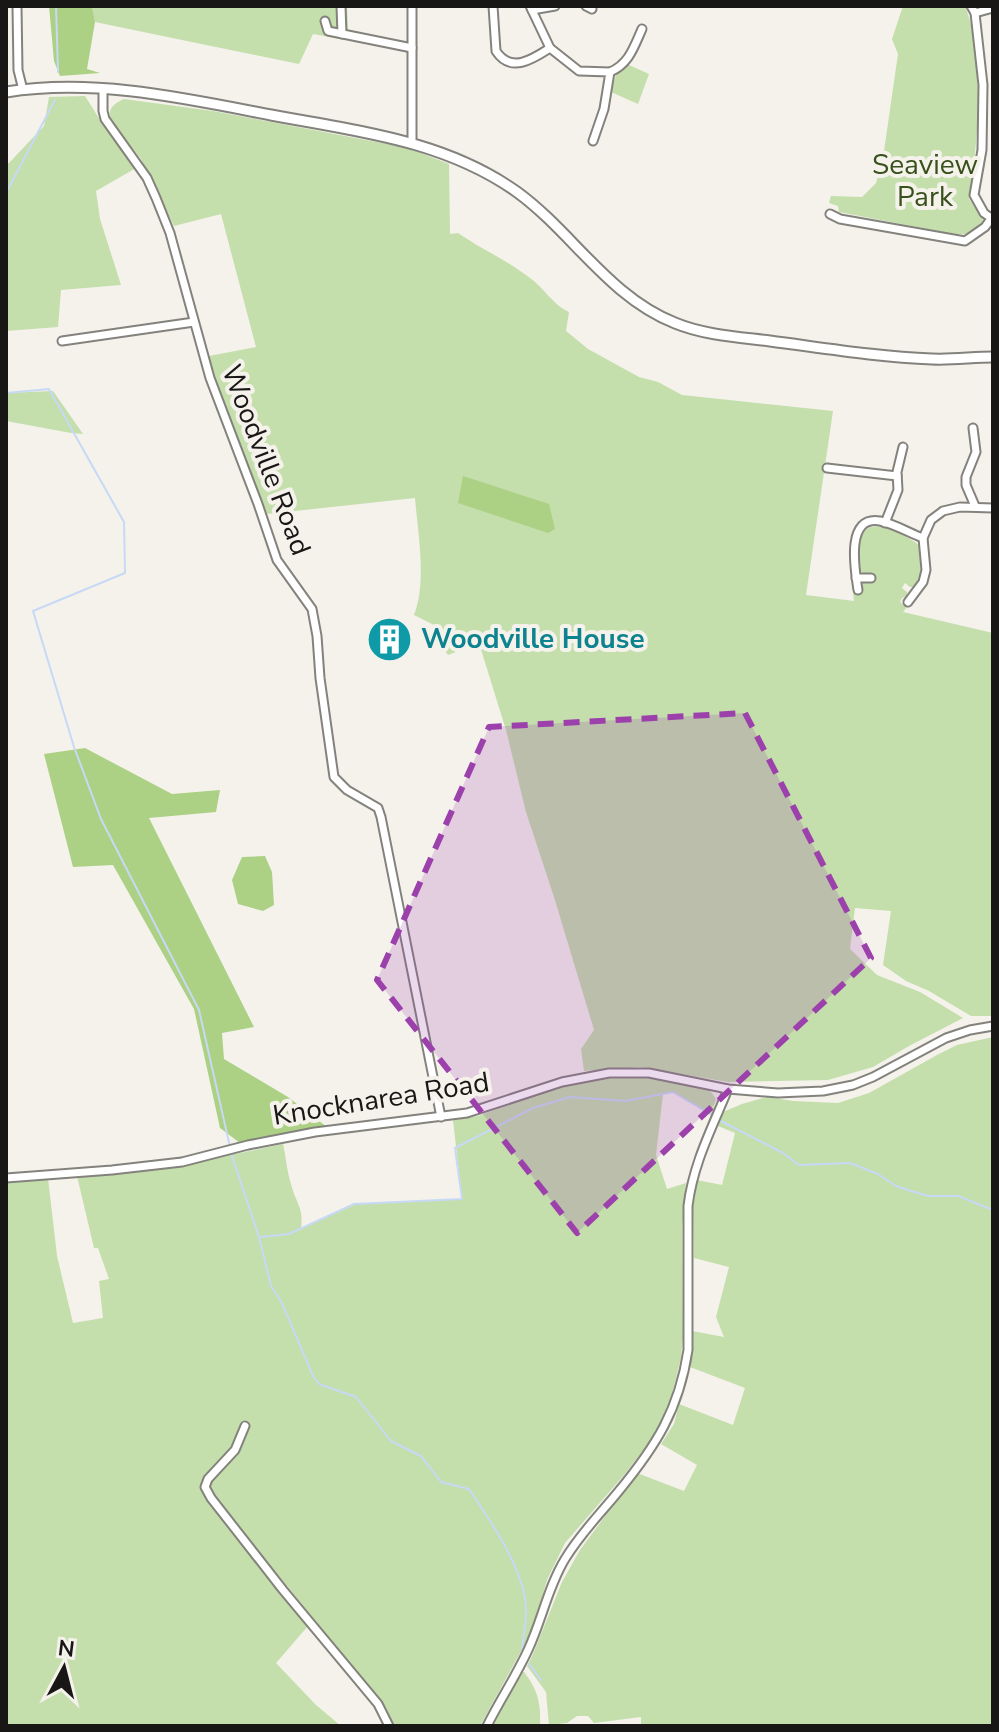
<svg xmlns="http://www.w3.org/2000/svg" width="999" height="1732" font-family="'Nunito Sans',sans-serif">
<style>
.green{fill:#c4deac}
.forest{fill:#acd185}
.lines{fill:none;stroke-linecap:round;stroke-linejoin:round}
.stream{stroke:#c7d9f5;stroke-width:2}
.minor-casing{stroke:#84827c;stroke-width:11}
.major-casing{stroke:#84827c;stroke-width:13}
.minor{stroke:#fff;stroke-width:7}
.major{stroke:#fff;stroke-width:9}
.marked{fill:#9c41ac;fill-opacity:0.2;stroke:#9c41ac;stroke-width:6;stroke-dasharray:16 10;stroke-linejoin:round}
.labels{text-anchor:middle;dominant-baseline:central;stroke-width:8;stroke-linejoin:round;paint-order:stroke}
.park-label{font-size:28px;fill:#38501b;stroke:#f4f2eb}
.street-label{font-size:28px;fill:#181715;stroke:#f4f2eb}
.culture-label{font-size:28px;font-weight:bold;fill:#0d838f;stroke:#f4f2eb;text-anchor:start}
</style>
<rect width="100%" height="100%" fill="#f4f2eb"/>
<g class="green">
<polygon points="92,6 347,6 348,30 346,40 313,34 299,64 95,22"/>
<path d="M903,6h62c8,20 10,40 12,61 3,47 -1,85 -8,132l14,21c-9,15 -19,16 -35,13l-109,-21 -1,-6 -9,-3 2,-7 31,1 14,-14 7,-25 15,-104 -6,-15z"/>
<polygon points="629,65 649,74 638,104 611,92 616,75"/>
<polygon points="85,96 107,131 136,168 96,191 100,219 121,285 61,290 58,327 6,331 6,163 9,163 44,126 49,97"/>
<path d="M124,99l89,12 195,37 41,16 1,70 8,-1c23,16 49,27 72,45 14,10 23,27 39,34l-3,19 22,18 51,28 19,5 24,13 151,16 -27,184 48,6 -1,-8 9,-2 1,-9 8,-6 -12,-5c-7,-37 5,-56 42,-37 7,4 17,8 20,15 5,12 1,26 -3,38h-8l-5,-4 -3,5 5,4v4l-5,2 -2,4 7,5 -4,5 90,21v383h-22l-42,-25 -23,-10 -23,-16 8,-54 -36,-3 -5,41 27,26 43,17 43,26 -54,28 -36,21 -45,13 -100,2 -88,-15 -56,4 -3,-22 13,-19 -40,-133 -28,-85 -20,-82 -27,-87 -31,12 -11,-17 1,-11 -24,-12c13,-34 4,-81 1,-117l-148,16 -57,-148 -1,-10 47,-9 -35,-133 -47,12 -33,-67 -31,-39c-2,-13 4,-16 14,-21z"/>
<polygon points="53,391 83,434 71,433 6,421 6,393"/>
<polygon points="993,1037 993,1726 641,1726 641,1717 594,1723 588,1716 577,1716 567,1723 549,1725 546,1692 527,1666 533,1654 562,1582 580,1550 637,1473 684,1491 697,1465 661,1444 674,1424 679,1404 733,1425 745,1388 690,1367 692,1331 724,1337 716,1317 729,1267 694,1258 693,1207 697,1180 722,1185 735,1133 718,1126 723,1112 742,1104 767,1097 793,1101 838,1103 869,1093 937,1055 957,1045"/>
<path d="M632,1075l18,2 57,12 5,4 4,6 -4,16 -39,-23 -10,2 -7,61 11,34 19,-6 -4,46 1,109 -2,19 -10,42 -17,37 -30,39 -59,68 -18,37 -12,41 -10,23 -45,82h-87l-13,-26 -128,-157 -5,6 61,77 -32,37 40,42 25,21h-335v-545l42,-3 9,78 16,67 30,-5 -4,-37 10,-2 -11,-31h-4l-17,-72h26l98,-15 32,-9 2,2 48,-10c3,13 4,28 8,40 5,20 13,23 10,45l53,-25 108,-5 -9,-79 25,-4 74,-27 49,-11z"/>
<path d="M521,1672h3c14,18 17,32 16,54h-47z"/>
</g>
<g class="forest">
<polygon points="49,6 92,6 95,22 87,69 100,73 60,76 54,61"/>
<polygon points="463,476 549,504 555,529 548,533 458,503"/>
<polygon points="85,748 172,794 220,790 216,812 149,818 254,1027 222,1033 224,1059 288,1097 327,1127 240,1143 220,1128 194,1009 113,865 73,867 44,754"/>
<polygon points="265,856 272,872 274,905 263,911 238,904 232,880 242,857"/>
</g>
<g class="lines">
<g class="stream">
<polyline points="56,6 58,72"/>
<polyline points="6,193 55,100"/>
<polyline points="6,393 49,389 124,522 125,573 33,611 74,747 101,819 199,1010 230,1147"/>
<polyline points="719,1120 783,1153 799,1165 850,1163 878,1174 896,1186 911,1191 928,1196 958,1196 993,1210"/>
<path d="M231,1153l28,84 12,49 11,17 31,73 6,8 37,13 35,44 30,15 20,26 28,7c21,31 58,84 57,123 0,13 -3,26 -4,38"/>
<polyline points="261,1237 289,1234 354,1204 462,1199 455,1148 533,1108 570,1097 625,1101 673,1092 712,1115"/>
<polyline points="529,1664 541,1680"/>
</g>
<defs>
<g id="minor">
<polyline points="17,6 18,70 23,90"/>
<polyline points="341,6 342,34"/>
<polyline points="412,6 412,142"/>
<path d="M493,6l3,45c15,23 37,8 54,-3"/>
<polyline points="530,6 550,48 579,71 610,72 604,109 593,141"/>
<polyline points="586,6 592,9"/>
<polyline points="971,6 975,13 983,85 982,150 974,195 984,213 991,218"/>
<polyline points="532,10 555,6"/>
<polyline points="975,13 993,8"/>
<polyline points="325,21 328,31 412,48"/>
<path d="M610,72c19,-8 24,-25 32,-43"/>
<polyline points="103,89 103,111 105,119 147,178 156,198 170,233 210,378 258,504 277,560 312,609 317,636 320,678 334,777 347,790 378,808 381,817 441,1117"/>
<polyline points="830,214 840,219 965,241 985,227 993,216"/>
<polyline points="62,341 194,322"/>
<polyline points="973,428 976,452 966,477 966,485 975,506"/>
<polyline points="827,468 897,476"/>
<polyline points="885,523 898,490 897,472 903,447"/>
<polyline points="856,578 871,578"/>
<path d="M858,590c-3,-20 -13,-75 22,-69 15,3 29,12 43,17"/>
<polyline points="908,602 923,582 926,570 923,538 931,520 943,511 960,507 993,508"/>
<polyline points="6,1178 112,1170 182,1162 248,1145 315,1132 467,1113 562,1082 609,1073 649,1073 728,1089 778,1093 823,1091 853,1085 873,1077 946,1038 970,1030 993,1026"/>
<polyline points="245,1426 235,1450 208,1479 205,1487 211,1498 283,1590 378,1704 389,1726"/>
<path d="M487,1726c13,-26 29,-50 41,-76 14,-30 20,-63 37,-91 15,-25 35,-45 53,-67 38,-46 61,-82 70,-142v-144c5,-42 24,-78 40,-117"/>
</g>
<path id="major" d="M6,92c88,-14 178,6 265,23 85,16 173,25 246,77 55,40 92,105 158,131 29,12 63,14 95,18 54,7 108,16 162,18 21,1 41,-2 61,-2"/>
</defs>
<use href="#minor" class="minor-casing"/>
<use href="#major" class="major-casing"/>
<use href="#minor" class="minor"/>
<use href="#major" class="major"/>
</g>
<path class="marked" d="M745,713l126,245 -294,275 -200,-253 112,-253z"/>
<defs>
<symbol id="building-disc" viewBox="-11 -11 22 22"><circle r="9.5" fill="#0f9aa8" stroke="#f4f2eb"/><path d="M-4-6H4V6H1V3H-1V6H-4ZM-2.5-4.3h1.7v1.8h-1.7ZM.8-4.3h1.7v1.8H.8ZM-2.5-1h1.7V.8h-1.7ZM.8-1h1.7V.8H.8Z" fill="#fff"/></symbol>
</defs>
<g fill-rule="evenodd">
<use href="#building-disc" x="364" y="614" width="51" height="51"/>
</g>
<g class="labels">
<g class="park-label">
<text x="925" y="165">Seaview<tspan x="925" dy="32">Park</tspan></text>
</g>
<g class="street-label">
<text transform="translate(266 460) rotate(69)">Woodville Road</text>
<text transform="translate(381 1099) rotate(-9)">Knocknarea Road</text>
</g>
<g class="culture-label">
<text x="421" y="639">Woodville House</text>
</g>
</g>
<rect width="999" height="1732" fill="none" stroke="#181715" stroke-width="16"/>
<g transform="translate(64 1668) rotate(7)" stroke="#f4f2eb" stroke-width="6" paint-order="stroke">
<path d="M0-6L14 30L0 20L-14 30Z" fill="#181715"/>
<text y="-12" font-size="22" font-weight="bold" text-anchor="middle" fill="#181715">N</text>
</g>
</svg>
